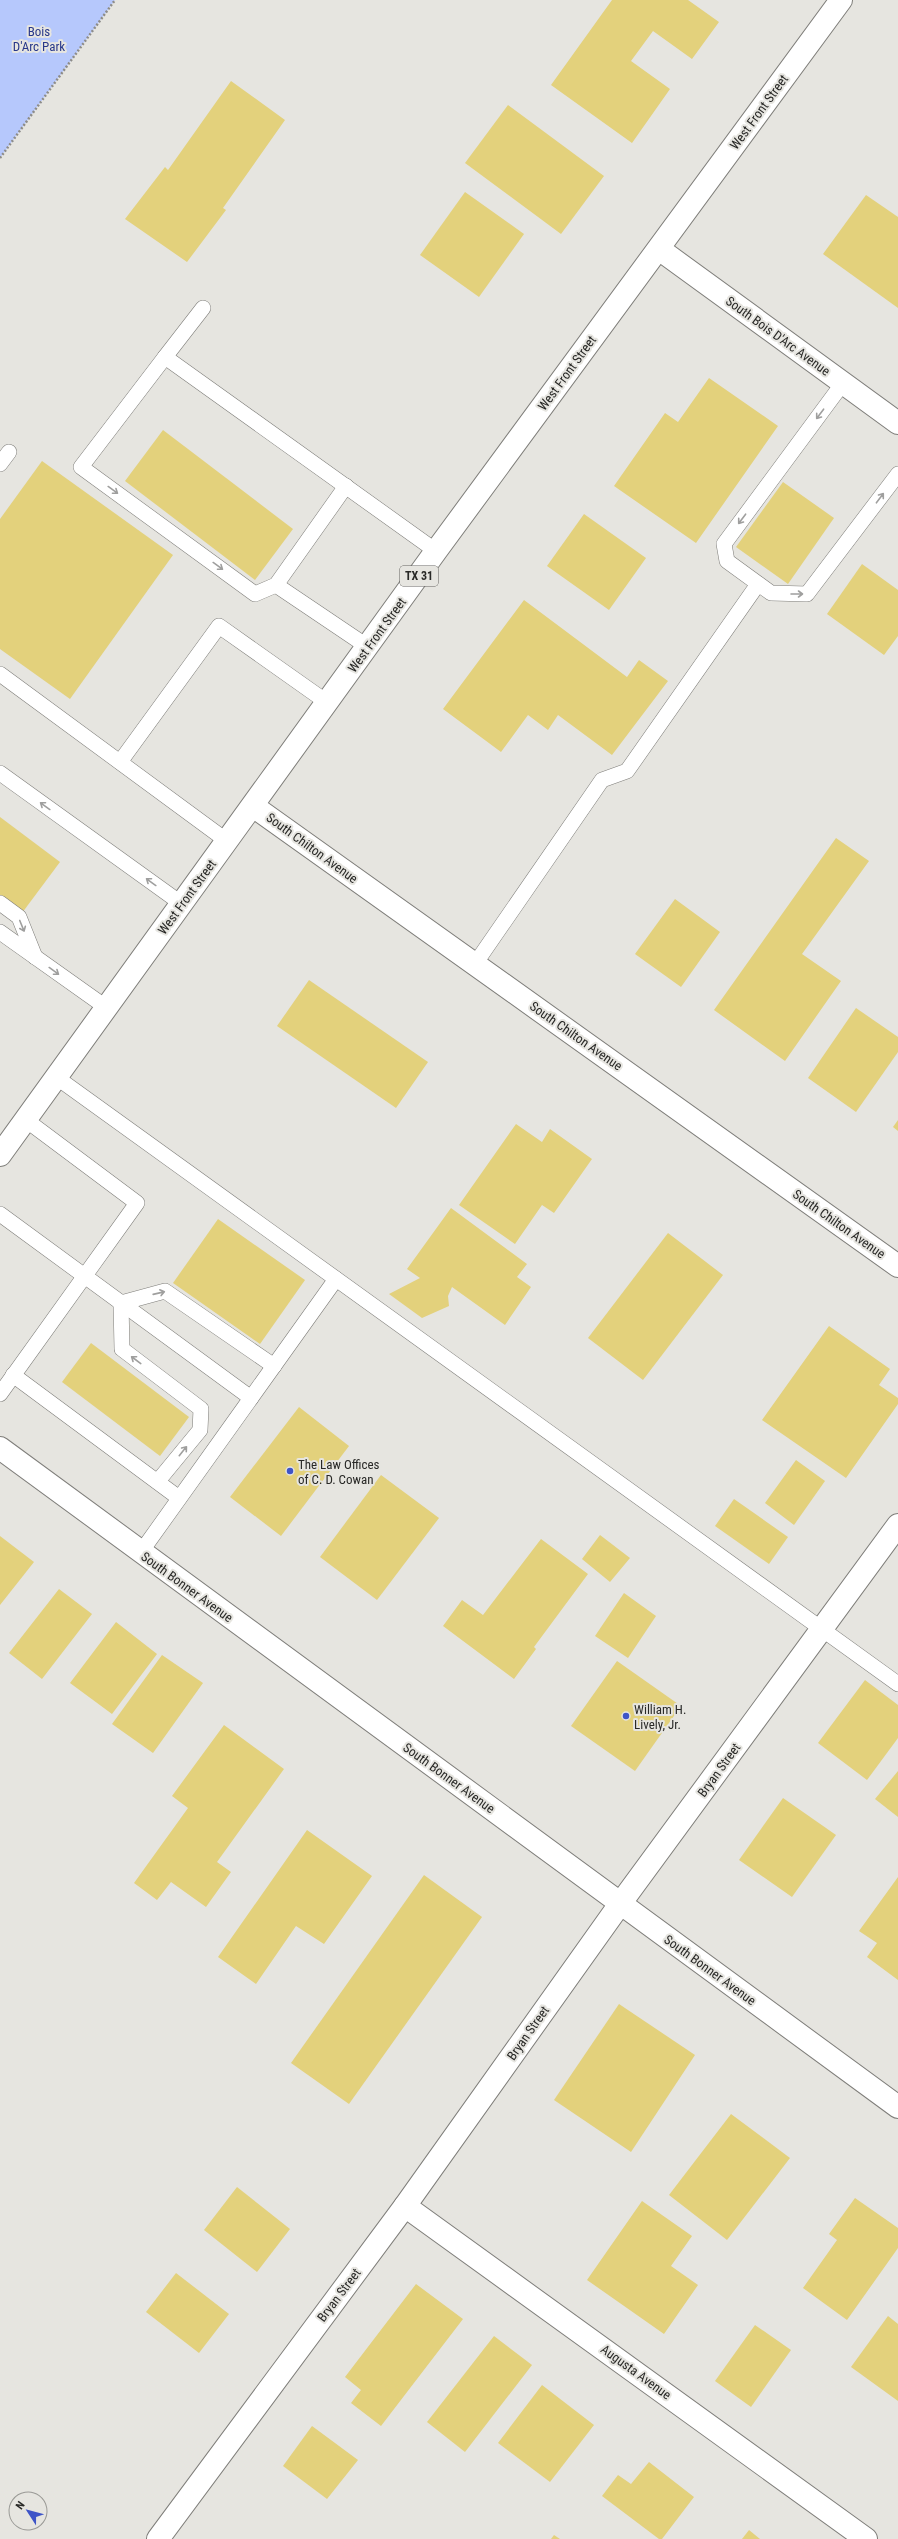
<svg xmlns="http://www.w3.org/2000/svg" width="898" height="2539" font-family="'Roboto Condensed',sans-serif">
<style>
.green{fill:#b6c8fc}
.building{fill:#e3d17c}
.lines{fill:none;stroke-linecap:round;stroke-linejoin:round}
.service-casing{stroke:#7f7e7a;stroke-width:16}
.minor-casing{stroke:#7f7e7a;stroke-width:24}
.primary-casing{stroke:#7f7e7a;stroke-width:24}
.path{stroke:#8d8c89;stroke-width:2.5;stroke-dasharray:2 2;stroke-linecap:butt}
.service{stroke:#fff;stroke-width:15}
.minor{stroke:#fff;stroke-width:22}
.primary{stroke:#fff;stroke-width:22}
.oneway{stroke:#9f9f9e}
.poi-dot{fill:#3e54c7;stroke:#e6e5e0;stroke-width:1.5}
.labels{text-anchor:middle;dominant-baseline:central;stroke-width:4;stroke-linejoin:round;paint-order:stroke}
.shield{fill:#e6e5e0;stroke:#62615e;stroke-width:1}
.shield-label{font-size:12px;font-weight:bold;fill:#292927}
.park-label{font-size:13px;fill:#28388a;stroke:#e6e5e0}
.street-label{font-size:13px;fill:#292927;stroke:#e6e5e0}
.poi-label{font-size:13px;fill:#292927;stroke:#e6e5e0;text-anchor:start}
</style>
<rect width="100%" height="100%" fill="#e6e5e0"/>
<polygon class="green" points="0,0 115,0 0,158"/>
<g class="building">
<polygon points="612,0 688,0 719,22 692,59 653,31 631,61 670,89 632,143 551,85"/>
<polygon points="231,81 285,120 223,208 226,210 187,262 125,219 165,167 168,170"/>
<polygon points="508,105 604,176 561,234 465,163"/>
<polygon points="465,192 524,234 479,297 420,255"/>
<polygon points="866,195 898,217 898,308 823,254"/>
<polygon points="709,378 778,426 696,543 614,486 665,413 678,422"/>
<polygon points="163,430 293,529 255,580 125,481"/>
<polygon points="42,461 173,555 70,699 0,649 0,519"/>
<polygon points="783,482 834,518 788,584 736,547"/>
<polygon points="584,514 646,558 609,610 547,566"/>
<polygon points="862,564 898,590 898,636 884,655 827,614"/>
<polygon points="524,600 627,677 639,660 668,681 612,755 558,715 548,730 528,715 501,752 443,709"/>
<polygon points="0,817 60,862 22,913 0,897"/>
<polygon points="836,838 869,861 802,954 841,981 785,1061 714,1010"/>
<polygon points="675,899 720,932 681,987 635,954"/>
<polygon points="309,980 428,1062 396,1108 277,1026"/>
<polygon points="856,1008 898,1037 898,1052 856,1112 808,1078"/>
<polygon points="898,1120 898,1131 893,1127"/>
<polygon points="516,1124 542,1142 550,1129 592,1159 554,1213 542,1205 515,1244 459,1205"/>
<polygon points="451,1208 527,1264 517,1277 531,1287 505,1325 452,1287 448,1296 449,1306 422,1318 389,1294 420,1278 407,1269"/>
<polygon points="218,1219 305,1280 260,1344 173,1283"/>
<polygon points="668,1233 723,1275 643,1380 588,1338"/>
<polygon points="829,1326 890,1369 879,1385 898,1398 898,1404 846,1478 762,1420"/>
<polygon points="91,1343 189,1417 160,1456 62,1382"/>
<polygon points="299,1407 349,1446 281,1536 230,1497"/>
<polygon points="796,1460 825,1481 794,1525 765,1503"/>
<polygon points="381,1475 439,1518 377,1600 320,1557"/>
<polygon points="734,1499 788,1537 769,1564 715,1526"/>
<polygon points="600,1535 630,1558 610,1582 582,1559"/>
<polygon points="0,1536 34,1562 0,1605"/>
<polygon points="541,1539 588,1574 534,1647 536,1649 514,1679 443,1626 462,1600 483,1615"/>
<polygon points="59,1589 92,1614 42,1679 9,1653"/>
<polygon points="624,1593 656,1616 628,1658 595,1636"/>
<polygon points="116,1622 157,1654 112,1714 70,1683"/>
<polygon points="162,1655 203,1683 153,1753 112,1724"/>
<polygon points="617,1661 681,1706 635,1771 571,1726"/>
<polygon points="865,1680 898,1705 898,1738 867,1780 818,1743"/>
<polygon points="224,1725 284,1769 217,1862 231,1872 206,1907 171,1882 157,1900 134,1883 188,1808 172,1796"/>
<polygon points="898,1771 898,1817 875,1799"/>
<polygon points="783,1798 836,1835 792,1897 739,1860"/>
<polygon points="307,1830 372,1876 324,1944 296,1926 256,1984 218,1957"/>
<polygon points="424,1875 482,1917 349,2104 291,2063"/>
<polygon points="898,1877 898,1980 867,1957 877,1943 859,1931"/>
<polygon points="619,2004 695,2055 631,2152 554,2100"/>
<polygon points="731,2114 790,2158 727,2240 669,2195"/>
<polygon points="237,2187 290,2229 257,2272 204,2230"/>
<polygon points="855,2198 898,2228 898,2248 847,2320 803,2288 837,2240 829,2234"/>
<polygon points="642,2201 692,2236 671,2266 698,2285 664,2334 587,2280"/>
<polygon points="176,2273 229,2314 199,2353 146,2312"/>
<polygon points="416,2284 463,2319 381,2426 351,2403 361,2390 345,2377"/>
<polygon points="888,2316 898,2324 898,2401 851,2367"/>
<polygon points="755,2325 791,2350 751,2407 715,2381"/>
<polygon points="494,2336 532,2365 465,2452 427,2422"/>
<polygon points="542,2385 594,2425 550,2482 498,2443"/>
<polygon points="312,2426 358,2460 327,2499 283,2466"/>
<polygon points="649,2462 694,2497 662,2539 659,2539 602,2496 618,2475 631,2484"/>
<polygon points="749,2530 760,2539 742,2539"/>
<polygon points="554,2535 560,2539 551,2539"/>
</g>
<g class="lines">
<defs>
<g id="service">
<polyline points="203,308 165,357 436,551"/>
<polyline points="165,357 81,467 255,594 276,585 346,486"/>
<polyline points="843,383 724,544 727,561 771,593 807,594 898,474"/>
<polyline points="0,464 9,452"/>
<polyline points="276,585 368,647"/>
<polyline points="0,674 227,841"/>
<polyline points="120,762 219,626 328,703"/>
<polyline points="0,773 182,904"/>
<polyline points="0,903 19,917 35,957"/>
<polyline points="0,932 107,1008"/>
<polyline points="475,964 602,780 627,771 758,584"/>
<polyline points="56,1077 898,1684"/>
<polyline points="0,1214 251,1398 141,1552"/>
<polyline points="13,1375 179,1498"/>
<polyline points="0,1394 137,1203 26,1120"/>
<polyline points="251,1398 336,1279"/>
<polyline points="158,1481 200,1430 201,1409 122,1349 121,1303 165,1291 274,1366"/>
</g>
<g id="minor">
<polyline points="659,249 898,423"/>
<polyline points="253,806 898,1266"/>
<polyline points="0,1448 898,2107"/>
<polyline points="405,2206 866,2539"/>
<polyline points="158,2539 405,2206 620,1904 898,1525"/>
</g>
<polyline id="primary" points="0,1155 436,551 841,0"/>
</defs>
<use href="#service" class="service-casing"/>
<use href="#minor" class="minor-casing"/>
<use href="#primary" class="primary-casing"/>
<polyline class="path" points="0,158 115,0"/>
<use href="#service" class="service"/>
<use href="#minor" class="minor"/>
<use href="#primary" class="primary"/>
</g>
<defs><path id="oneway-shaft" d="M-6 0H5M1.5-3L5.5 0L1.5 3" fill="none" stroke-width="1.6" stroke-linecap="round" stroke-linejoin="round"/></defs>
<g class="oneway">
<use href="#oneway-shaft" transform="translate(820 414) rotate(127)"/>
<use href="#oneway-shaft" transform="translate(113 490) rotate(36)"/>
<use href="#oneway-shaft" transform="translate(880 498) rotate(-53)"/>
<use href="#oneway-shaft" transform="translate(742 519) rotate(127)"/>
<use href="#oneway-shaft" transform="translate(218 566) rotate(36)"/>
<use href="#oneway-shaft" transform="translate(797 594)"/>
<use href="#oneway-shaft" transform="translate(45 806) rotate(-144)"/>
<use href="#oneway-shaft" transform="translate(151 882) rotate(-144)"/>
<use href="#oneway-shaft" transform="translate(22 926) rotate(68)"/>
<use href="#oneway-shaft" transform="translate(54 971) rotate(36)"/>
<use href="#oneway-shaft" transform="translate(159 1293) rotate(-13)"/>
<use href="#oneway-shaft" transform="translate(136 1360) rotate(-143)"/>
<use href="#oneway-shaft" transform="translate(183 1451) rotate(-51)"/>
</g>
<g class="poi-dot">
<circle cx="290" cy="1471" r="4"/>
<circle cx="626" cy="1716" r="4"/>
</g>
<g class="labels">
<rect class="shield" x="400" y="566" width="38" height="20" rx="3"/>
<g class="shield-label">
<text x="419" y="576">TX 31</text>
</g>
<g class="park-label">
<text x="39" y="31">Bois<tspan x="39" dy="15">D'Arc Park</tspan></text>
</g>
<g class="street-label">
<text transform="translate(759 112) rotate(-54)">West Front Street</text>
<text transform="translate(778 336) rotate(36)">South Bois D'Arc Avenue</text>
<text transform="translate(567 373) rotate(-54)">West Front Street</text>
<text transform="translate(377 635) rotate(-54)">West Front Street</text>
<text transform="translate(312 848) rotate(36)">South Chilton Avenue</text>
<text transform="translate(187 897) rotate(-54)">West Front Street</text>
<text transform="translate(576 1036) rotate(35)">South Chilton Avenue</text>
<text transform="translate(839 1224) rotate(35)">South Chilton Avenue</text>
<text transform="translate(187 1587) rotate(36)">South Bonner Avenue</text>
<text transform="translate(719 1770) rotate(-54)">Bryan Street</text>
<text transform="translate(449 1778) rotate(36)">South Bonner Avenue</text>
<text transform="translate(710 1970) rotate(36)">South Bonner Avenue</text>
<text transform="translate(528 2033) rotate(-55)">Bryan Street</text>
<text transform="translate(339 2295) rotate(-53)">Bryan Street</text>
<text transform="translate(636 2372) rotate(36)">Augusta Avenue</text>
</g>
<g class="poi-label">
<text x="298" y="1464">The Law Offices<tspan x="298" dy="15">of C. D. Cowan</tspan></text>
<text x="634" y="1709">William H.<tspan x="634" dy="15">Lively, Jr.</tspan></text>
</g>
</g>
<g transform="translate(28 2511) rotate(306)"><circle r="19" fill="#e6e5e0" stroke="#9a9a96"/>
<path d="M0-3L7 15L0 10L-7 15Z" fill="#3e54c7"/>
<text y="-6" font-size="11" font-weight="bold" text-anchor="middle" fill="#292927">N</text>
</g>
</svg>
